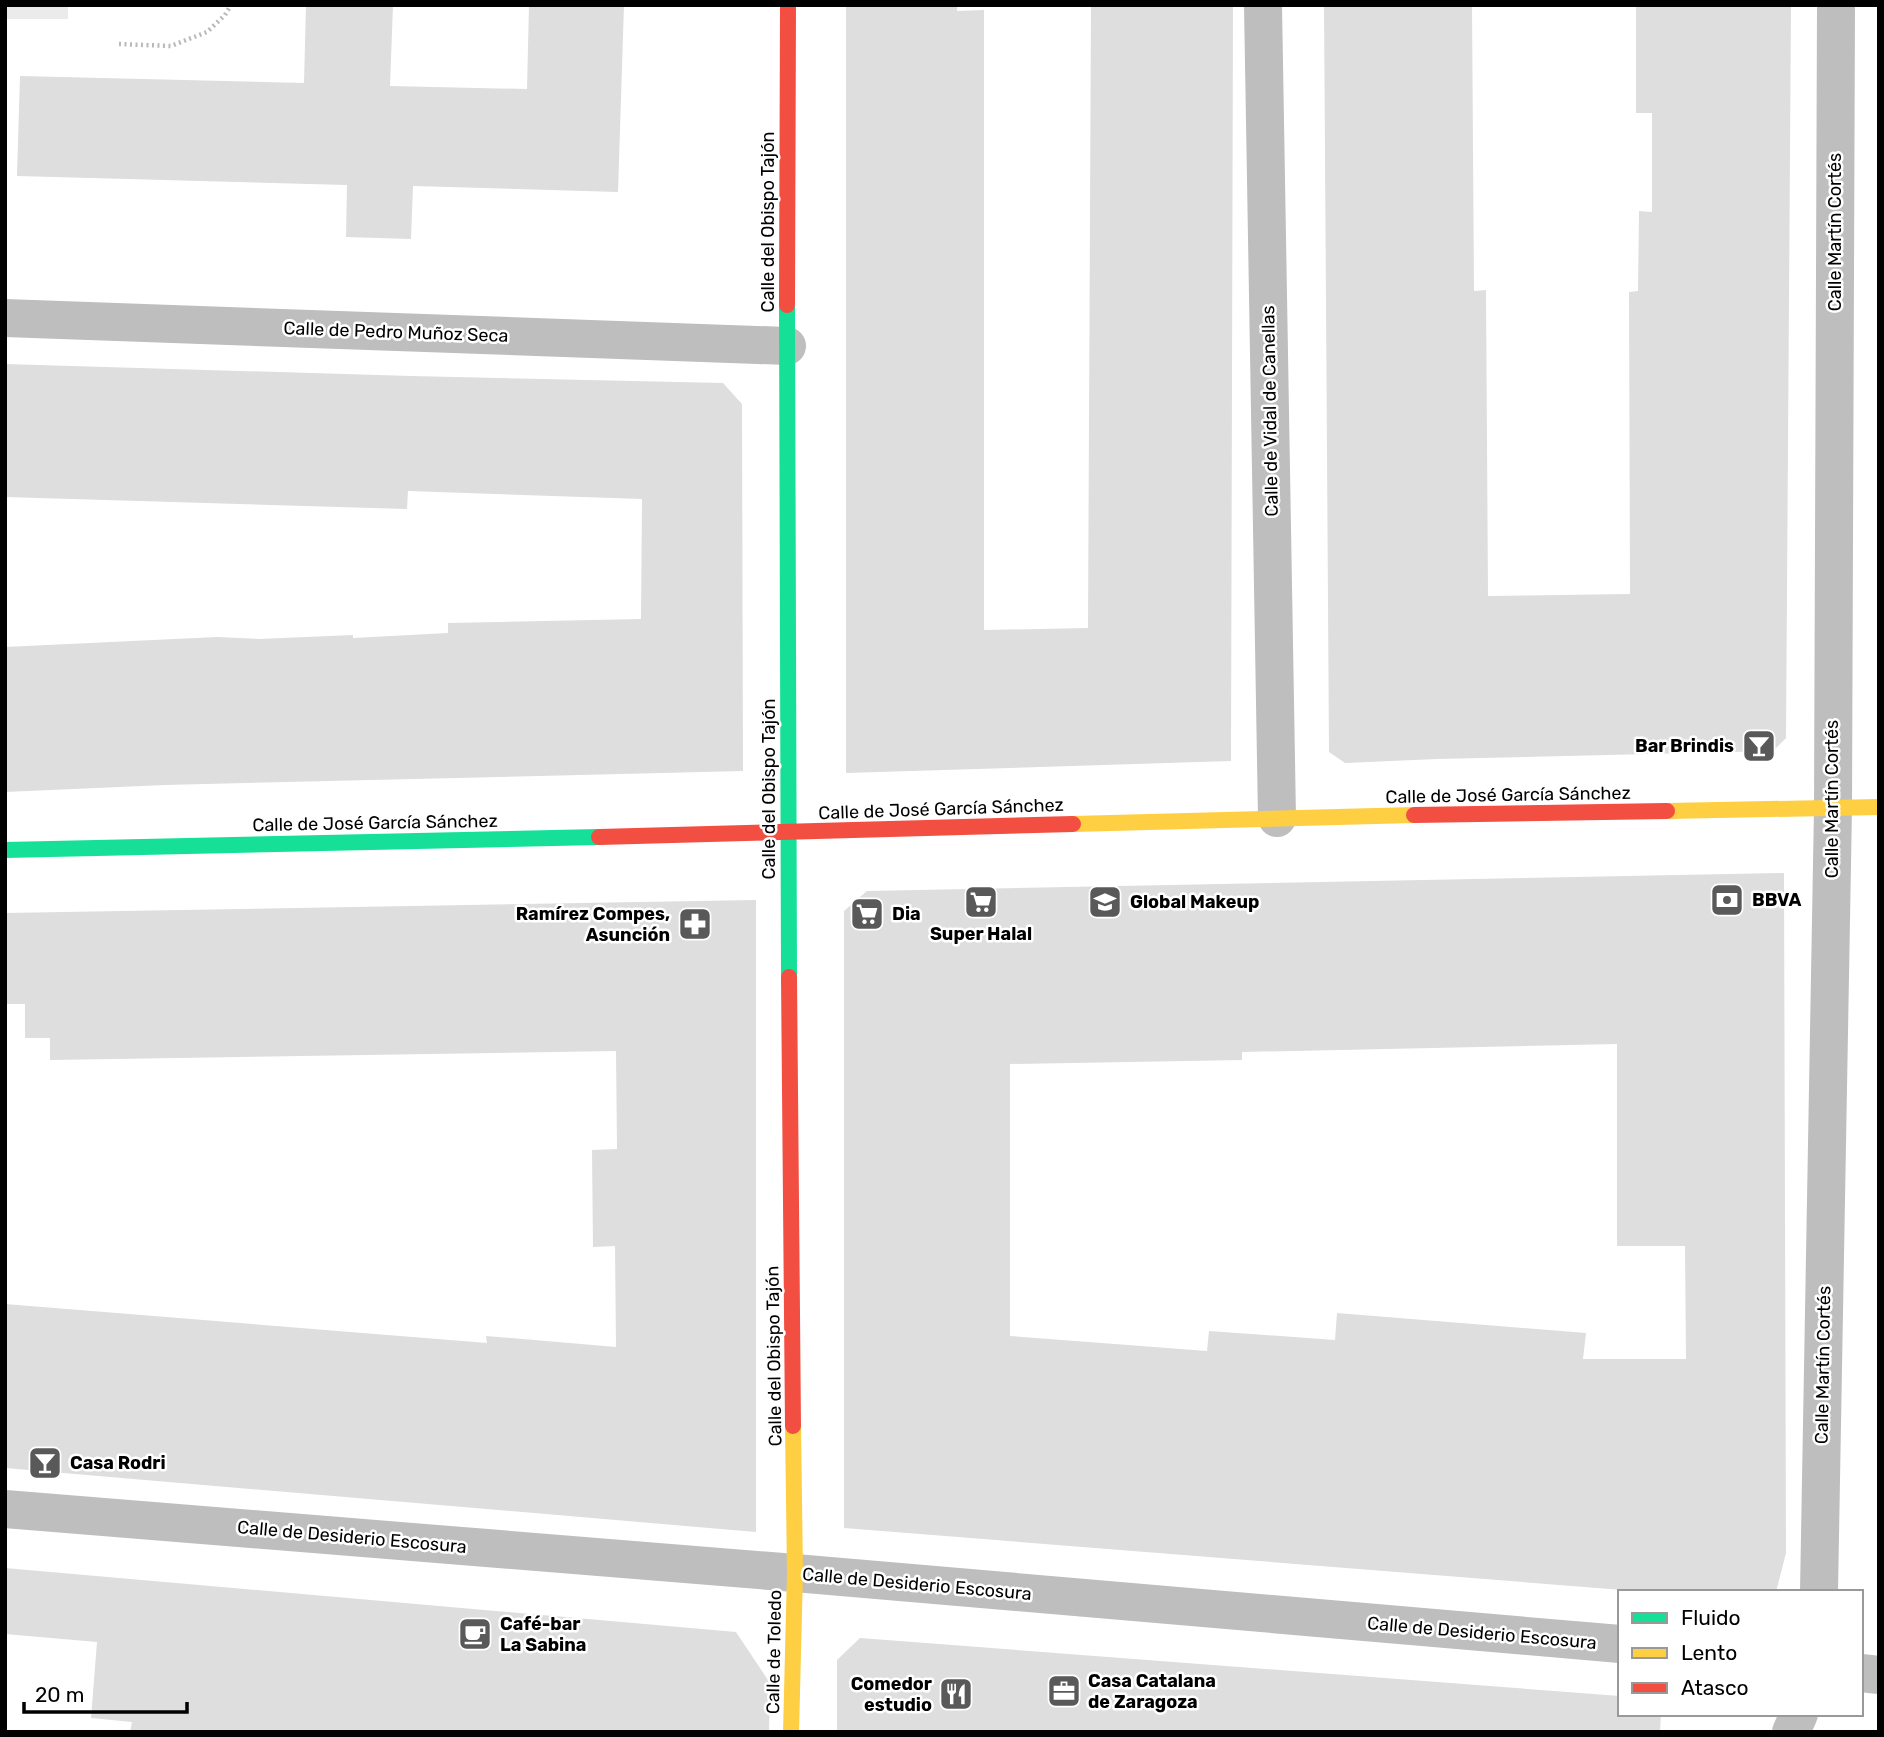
<svg xmlns="http://www.w3.org/2000/svg" width="1884" height="1737" font-family="Rubik,sans-serif">
<style>
.grass{fill:#ebebeb}
.building{fill:#dedede;fill-rule:evenodd}
.lines{fill:none;stroke-linecap:round;stroke-linejoin:round}
.path{stroke:#b9b9b9;stroke-width:4.5;stroke-dasharray:2 3.5;stroke-linecap:butt}
.street{stroke:#bebebe;stroke-width:38}
.fast{stroke:#16e098;stroke-width:16}
.slow{stroke:#ffcf43;stroke-width:16}
.jam{stroke:#f24e42;stroke-width:16}
.labels{text-anchor:middle;dominant-baseline:central;stroke-width:5;stroke-linejoin:round;paint-order:stroke}
.street-label{font-size:18px;fill:#000;stroke:#fff}
.poi-label{font-size:18px;font-weight:bold;fill:#000;stroke:#fff;text-anchor:start}
</style>
<rect width="100%" height="100%" fill="#fff"/>
<rect class="grass" x="5" y="5" width="63" height="14"/>
<g class="building">
<polygon points="306,5 393,5 390,86 527,89 529,5 624,5 618,192 413,186 411,239 346,237 347,185 17,176 20,76 304,83"/>
<polygon points="846,5 957,5 957,11 984,10 984,630 1088,628 1091,5 1233,5 1231,761 846,773"/>
<polygon points="1324,5 1472,5 1474,291 1486,290 1488,596 1630,594 1629,292 1638,291 1639,211 1652,212 1652,113 1636,113 1636,5 1791,5 1786,738 1773,751 1437,759 1345,763 1329,752"/>
<polygon points="5,364 411,376 723,383 742,404 743,771 165,785 5,792 5,647 217,637 259,639 353,635 353,638 448,633 448,623 641,619 642,499 408,491 407,509 5,497"/>
<path d="M1784,873l2,680 -10,39h-128l-804,-64v-617l23,-20zM1617,1044v202h68l1,113h-103l3,-26 -249,-20 -2,27 -126,-9 -2,20 -197,-15v-272l232,-4v-8z"/>
<polygon points="756,900 756,1532 5,1468 5,1304 487,1343 486,1336 616,1347 615,1246 593,1247 592,1150 617,1149 616,1051 50,1060 50,1038 25,1038 25,1004 5,1004 5,913"/>
<polygon points="5,1568 736,1632 770,1683 769,1732 130,1732 132,1722 91,1718 97,1642 5,1634"/>
<polygon points="860,1638 1620,1696 1620,1714 1661,1714 1660,1732 837,1732 837,1660"/>
</g>
<g class="lines">
<polyline class="path" points="119,44 171,46 207,32 225,15 231,5"/>
<g class="street">
<polyline points="1263,5 1277,818"/>
<polyline points="5,318 787,346"/>
<polyline points="5,1509 795,1573 1620,1644"/>
<polyline points="1819,1592 1833,808 1836,5"/>
<polyline points="1861,1673 1879,1675"/>
<polyline points="1791,1732 1799,1714"/>
</g>
<g class="fast">
<polyline points="787,305 789,977"/>
<polyline points="5,850 599,837"/>
</g>
<g class="slow">
<polyline points="1667,811 1879,807"/>
<polyline points="1073,824 1414,815"/>
<polyline points="791,1732 795,1573 793,1426"/>
</g>
<g class="jam">
<polyline points="787,305 788,5"/>
<polyline points="1414,815 1667,811"/>
<polyline points="599,837 1073,824"/>
<polyline points="789,977 793,1426"/>
</g>
</g>
<defs>
<symbol id="bar-square" viewBox="-11 -11 22 22"><rect x="-9" y="-9" width="18" height="18" rx="4" fill="#595959" stroke="#fff"/><path d="M-6-5H6L.8 .8V4.5H3.5V6h-7V4.5H-.8V.8Z" fill="#fff"/></symbol>
<symbol id="bank-square" viewBox="-11 -11 22 22"><rect x="-9" y="-9" width="18" height="18" rx="4" fill="#595959" stroke="#fff"/><path d="M-6-4H6V4H-6ZM0-2.3a2.3 2.3 0 1 0 0 4.6a2.3 2.3 0 1 0 0-4.6Z" fill="#fff"/></symbol>
<symbol id="supermarket-square" viewBox="-11 -11 22 22"><rect x="-9" y="-9" width="18" height="18" rx="4" fill="#595959" stroke="#fff"/><path d="M-6-5.5h2.5l.6 2H6L4.5 2H-2.5L-4.4-4H-6ZM-1.5 3.2a1.3 1.3 0 1 0 .1 0ZM3 3.2a1.3 1.3 0 1 0 .1 0Z" fill="#fff"/></symbol>
<symbol id="school-square" viewBox="-11 -11 22 22"><rect x="-9" y="-9" width="18" height="18" rx="4" fill="#595959" stroke="#fff"/><path d="M0-5L7-2L0 1L-7-2ZM-4 1L0 2.5L4 1V4Q0 6-4 4Z" fill="#fff"/></symbol>
<symbol id="pharmacy-square" viewBox="-11 -11 22 22"><rect x="-9" y="-9" width="18" height="18" rx="4" fill="#595959" stroke="#fff"/><path d="M-2-6h4v4h4v4h-4v4h-4v-4h-4v-4h4Z" fill="#fff"/></symbol>
<symbol id="cafe-square" viewBox="-11 -11 22 22"><rect x="-9" y="-9" width="18" height="18" rx="4" fill="#595959" stroke="#fff"/><path d="M-5.5-4.5H6V0H3Q3 3.5 0 3.5H-2.5Q-5.5 3.5-5.5 0ZM3-3.2v2h1.7v-2ZM-6 4.5H4V6H-6Z" fill="#fff"/></symbol>
<symbol id="office-square" viewBox="-11 -11 22 22"><rect x="-9" y="-9" width="18" height="18" rx="4" fill="#595959" stroke="#fff"/><path d="M-6-3h4V-5.5h4V-3h4V5H-6ZM-1-4.5V-3h2v-1.5ZM-6 0V1H6V0Z" fill="#fff"/></symbol>
<symbol id="restaurant-square" viewBox="-11 -11 22 22"><rect x="-9" y="-9" width="18" height="18" rx="4" fill="#595959" stroke="#fff"/><path d="M-5-6h1v4h1v-4h1v4h1v-4h1v5L-1.5 .5V6h-2V.5L-5-1ZM5-6V6H3V1.5H1.5Q1.5-4 5-6Z" fill="#fff"/></symbol>
</defs>
<g fill-rule="evenodd">
<use href="#bar-square" x="1740" y="727" width="38" height="38"/>
<use href="#bank-square" x="1708" y="881" width="38" height="38"/>
<use href="#supermarket-square" x="962" y="883" width="38" height="38"/>
<use href="#school-square" x="1086" y="883" width="38" height="38"/>
<use href="#supermarket-square" x="848" y="895" width="38" height="38"/>
<use href="#pharmacy-square" x="676" y="905" width="38" height="38"/>
<use href="#bar-square" x="26" y="1444" width="38" height="38"/>
<use href="#cafe-square" x="456" y="1615" width="38" height="38"/>
<use href="#office-square" x="1045" y="1672" width="38" height="38"/>
<use href="#restaurant-square" x="937" y="1675" width="38" height="38"/>
</g>
<g class="labels">
<g class="street-label">
<text transform="translate(768 222) rotate(-90)">Calle del Obispo Tajón</text>
<text transform="translate(1835 232) rotate(-90)">Calle Martín Cortés</text>
<text transform="translate(396 332) rotate(2)">Calle de Pedro Muñoz Seca</text>
<text transform="translate(1270 411) rotate(-91)">Calle de Vidal de Canellas</text>
<text transform="translate(769 789) rotate(-90)">Calle del Obispo Tajón</text>
<text transform="translate(1508 795) rotate(-1)">Calle de José García Sánchez</text>
<text transform="translate(1832 799) rotate(-90)">Calle Martín Cortés</text>
<text transform="translate(941 809) rotate(-2)">Calle de José García Sánchez</text>
<text transform="translate(375 823) rotate(-1)">Calle de José García Sánchez</text>
<text transform="translate(774 1356) rotate(-91)">Calle del Obispo Tajón</text>
<text transform="translate(1823 1365) rotate(-89)">Calle Martín Cortés</text>
<text transform="translate(352 1537) rotate(5)">Calle de Desiderio Escosura</text>
<text transform="translate(917 1584) rotate(5)">Calle de Desiderio Escosura</text>
<text transform="translate(1482 1633) rotate(5)">Calle de Desiderio Escosura</text>
<text transform="translate(774 1652) rotate(-89)">Calle de Toledo</text>
</g>
<g class="poi-label">
<text x="1734" y="746" text-anchor="end">Bar Brindis</text>
<text x="1752" y="900">BBVA</text>
<text x="1130" y="902">Global Makeup</text>
<text x="670" y="914" text-anchor="end">Ramírez Compes,<tspan x="670" dy="21">Asunción</tspan></text>
<text x="892" y="914">Dia</text>
<text x="981" y="934" text-anchor="middle">Super Halal</text>
<text x="70" y="1463">Casa Rodri</text>
<text x="500" y="1624">Café-bar<tspan x="500" dy="21">La Sabina</tspan></text>
<text x="1088" y="1681">Casa Catalana<tspan x="1088" dy="21">de Zaragoza</tspan></text>
<text x="932" y="1684" text-anchor="end">Comedor<tspan x="932" dy="21">estudio</tspan></text>
</g>
</g>
<rect width="1884" height="1737" fill="none" stroke="#000000" stroke-width="14"/>
<rect x="1618" y="1590" width="245" height="126" fill="#ffffff" stroke="#999999" stroke-width="2"/>
<rect x="1632" y="1613" width="35" height="10" fill="#16e098" stroke="#999999" stroke-width="2"/>
<text x="1681" y="1625" font-size="21" fill="#000000">Fluido</text>
<rect x="1632" y="1648" width="35" height="10" fill="#ffcf43" stroke="#999999" stroke-width="2"/>
<text x="1681" y="1660" font-size="21" fill="#000000">Lento</text>
<rect x="1632" y="1683" width="35" height="10" fill="#f24e42" stroke="#999999" stroke-width="2"/>
<text x="1681" y="1695" font-size="21" fill="#000000">Atasco</text>
<path d="M24 1702v10h163v-10" fill="none" stroke="#000000" stroke-width="3.5"/>
<text x="35" y="1702" font-size="21" fill="#000000" stroke="#ffffff" stroke-width="5" paint-order="stroke">20 m</text>
</svg>
